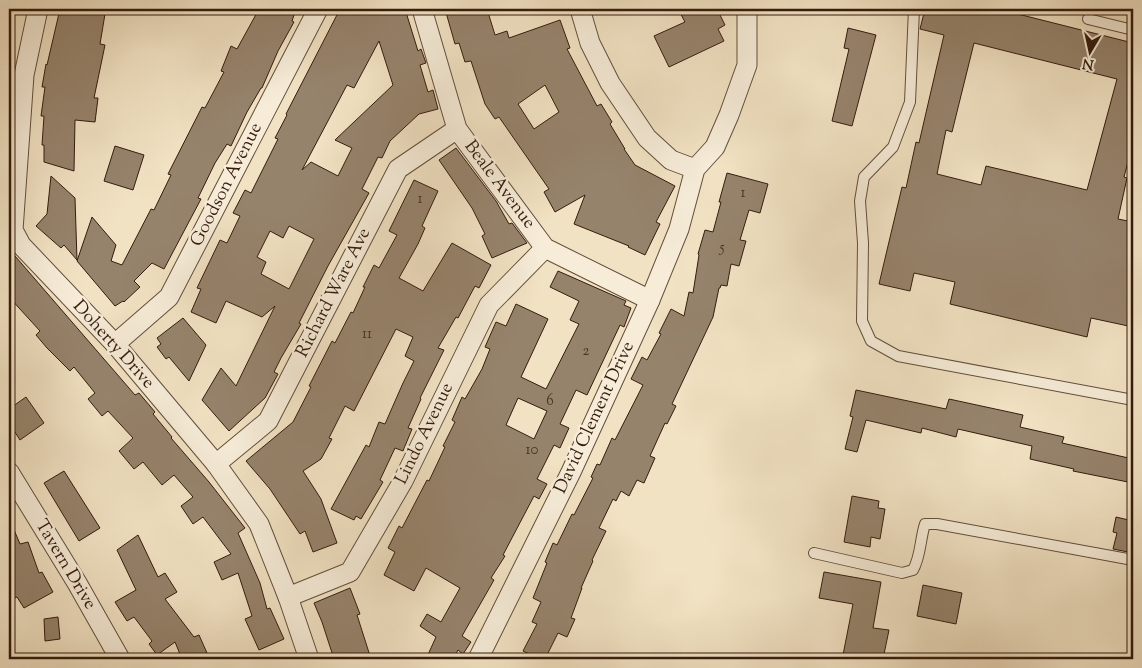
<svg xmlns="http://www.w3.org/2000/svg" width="1142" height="668" font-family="'Sorts Mill Goudy',serif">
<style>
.building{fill:#96836c;stroke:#341c0e;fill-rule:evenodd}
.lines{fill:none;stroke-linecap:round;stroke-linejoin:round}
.lane-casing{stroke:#634e3b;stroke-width:12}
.street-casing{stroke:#634e3b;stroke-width:21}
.lane{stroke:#f6ecd8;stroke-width:10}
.street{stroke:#f6ecd8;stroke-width:19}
.labels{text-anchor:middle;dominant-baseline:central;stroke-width:5;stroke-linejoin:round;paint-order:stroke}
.number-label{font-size:15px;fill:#4c3626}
.street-label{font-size:18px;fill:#341c0e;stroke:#f6ecd8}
</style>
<rect width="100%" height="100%" fill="#f1e2c3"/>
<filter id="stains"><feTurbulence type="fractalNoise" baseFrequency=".004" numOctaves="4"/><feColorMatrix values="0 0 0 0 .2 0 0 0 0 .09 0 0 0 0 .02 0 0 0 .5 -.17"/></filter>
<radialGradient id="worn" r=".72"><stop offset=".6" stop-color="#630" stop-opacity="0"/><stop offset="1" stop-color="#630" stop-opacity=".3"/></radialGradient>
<g class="building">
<polygon points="60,9 86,9 86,11 105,14 100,44 105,45 94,98 98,98 95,122 75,120 74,171 44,162 44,145 42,145 44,116 41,116 45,87 42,87 46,64 47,65"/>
<polygon points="259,9 296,9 292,21 294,22 278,51 262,88 261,88 247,112 231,146 227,144 215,163 198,198 201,199 164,269 152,263 134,281 140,287 124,302 123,301 115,306 77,261 92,217 116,245 111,261 122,265 151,209 154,210 171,175 168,174 202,107 205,108 224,72 221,71 231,46 237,49"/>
<path d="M340,9h65l13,42 3,-2 5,14 -6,2 8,27 5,-2 5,19 -19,5 -29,27 -8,17 -4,-1 -16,32 7,4 -41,73 -29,57 2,1 -20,34 -7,14 4,2 -13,24 -36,33 -27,-31 19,-32 15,18 39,-80 -13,11 -36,-16 -10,22 -25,-11 10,-23 -4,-1 23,-48 7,3 13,-27 -7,-3 12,-23 6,3 27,-54 -3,-1 12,-23 -1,-1zM379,41l14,44 -58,55 17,8 -14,28 -27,-14 -9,8 45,-85 7,3zM289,226l25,13 -25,50 -28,-15 5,-12 -9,-5 13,-26 13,7z"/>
<path d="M445,9h42l8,26 12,-4 2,7 51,-18 10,28 -3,1 30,57 4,-2 11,18 -2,2 15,25h-1l11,16 40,21 -19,36 4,2 -15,31 -17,-8 1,-1 -55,-22 11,-29 -30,17 -11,-20 5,-3 -50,-72 -4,2 -10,-15 -14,-43 -6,1 -6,-19 -4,1zM545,85l14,27 -25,17 -16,-25z"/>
<polygon points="678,9 717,9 725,25 718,29 724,41 669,67 654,36 685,22"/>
<path d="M925,9h73l135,34v100l-9,34 3,1 -9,41 15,3v105l-42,-9 -4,19 -137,-33 5,-22 -41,-9 -4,18 -31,-7 23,-97 4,1 10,-46 3,1 25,-108 -24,-6zM974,43l143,36 -30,111 -101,-24 -5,19 -44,-11 9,-44 6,2z"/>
<polygon points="848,28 876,35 852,126 832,121 849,49 844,48"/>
<polygon points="115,146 144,155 133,190 104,181"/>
<polygon points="456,148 496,201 509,224 512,223 527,243 492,258 482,236 485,234 472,208 439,160"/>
<polygon points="727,173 768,184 760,213 749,210 740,240 746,241 739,266 731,264 727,286 721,285 720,288 719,288 713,317 672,404 676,406 667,424 665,423 650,456 655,458 644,483 637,480 629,496 621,491 616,501 613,499 599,528 606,531 592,560 593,561 581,588 582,588 571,618 575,619 567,637 558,633 545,659 540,659 523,651 537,624 532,622 541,602 533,598 547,563 545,562 553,543 557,545 572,514 574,515 593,478 591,477 597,464 600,465 612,438 615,440 643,385 631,379 642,357 647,360 661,334 659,333 671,309 684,316 689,292 693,293 699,255 698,254 705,230 713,232 721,202 719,202"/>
<polygon points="51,176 75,198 77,260 64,245 61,248 36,226 47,214"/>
<polygon points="414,180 438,191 422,226 425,228 418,244 399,278 423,291 452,243 491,265 479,288 475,286 458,318 456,317 438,348 444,350 420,398 421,399 408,428 412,429 403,451 395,448 380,480 383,482 361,519 356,516 354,520 331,509 366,445 369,447 379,422 385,424 403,383 414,361 405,356 413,337 396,329 354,411 345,406 329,438 332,439 321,459 303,471 321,499 337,543 313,552 305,531 300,534 270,489 246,461 293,422 311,387 309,386 332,341 335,343 351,312 353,313 365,287 363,287 374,265 379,268 397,235 389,231"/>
<polygon points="9,249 135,395 139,393 155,412 153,414 172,437 171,438 209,482 245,528 238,533 260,583 267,609 270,608 284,639 259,650 245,619 252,616 238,573 222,580 214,562 231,554 203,517 193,524 181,506 193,497 174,475 162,485 143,462 134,469 119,451 133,438 108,411 102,416 88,399 95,393 74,367 70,371 47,348 36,335 40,331 9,297"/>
<path d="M558,271l68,30 -2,4 7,3 -7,19 -4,-2 -33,70 -11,-5 -16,34 9,4 -9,20 -6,-3 -17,34 10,5 -8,15 -5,-3 -31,59 2,1 -14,22 3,2 -32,56 9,6 -8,12 -5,-4 -5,9h-27l10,-22 -16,-11 7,-12 14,8 19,-34 -34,-20 -12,23 -30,-16 11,-23 -7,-4 11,-22 3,2 25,-48 2,1 16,-34 -2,-1 12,-24 -3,-2 10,-23 3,2 17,-30 8,-20 -5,-2 11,-25 10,4 10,-22 32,15 -27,58 25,12 33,-65 -9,-4 9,-19 -29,-14zM518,398l29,13 -13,28 -28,-14z"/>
<polygon points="183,318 206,345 189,381 169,357 166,359 157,347 161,344 157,338"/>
<polygon points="856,390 946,409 949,399 1023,415 1020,427 1064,437 1062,443 1133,459 1133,483 1073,471 1074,469 1030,459 1032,446 958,429 956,437 922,428 921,433 866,420 857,452 845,449 853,417 850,416"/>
<polygon points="26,397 44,423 20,440 9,423 9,409"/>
<polygon points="64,471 100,528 79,541 44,483"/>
<polygon points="852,496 879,501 878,508 885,509 880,539 871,537 870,547 844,542"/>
<polygon points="1116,517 1133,521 1133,553 1113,549 1117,533 1113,532"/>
<polygon points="9,518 20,544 28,542 39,573 42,572 53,592 24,608 17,597 9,599"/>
<polygon points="138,535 158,577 165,573 177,592 165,599 194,637 199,635 207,653 192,659 182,659 175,642 157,655 149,644 152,641 134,617 127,621 115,602 136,590 117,550"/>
<polygon points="824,572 881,582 873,628 889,630 883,659 867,659 843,655 853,604 819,598"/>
<polygon points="923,585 962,593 956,624 917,616"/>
<polygon points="350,588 360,614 357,615 371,659 334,659 322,622 314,603"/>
<polygon points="58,617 60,639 45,641 44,619"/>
</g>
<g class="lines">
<defs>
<g id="lane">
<polyline points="914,9 910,102 893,147 864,177 860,201 863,243 862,321 871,341 898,356 1133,400"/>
<polyline points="1088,19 1133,30"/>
<path d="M814,553l88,20 11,-3c8,-14 7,-31 12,-46h12l196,36"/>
</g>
<g id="street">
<polyline points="38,9 24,75 13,230 21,245 115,344 216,464 259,524 288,597 309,659"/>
<polyline points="422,9 457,129 545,248 650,300"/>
<polyline points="580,9 590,43 610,83 647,138 671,160 695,169"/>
<polyline points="115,344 169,297 318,9"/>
<polyline points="216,464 268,421 398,169 457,129"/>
<polyline points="9,472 77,583 120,659"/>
<polyline points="288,597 350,572 403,481 489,305 545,248"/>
<polyline points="478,659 571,472 650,300 679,229 695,169 715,147 729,115 747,65 747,9"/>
</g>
</defs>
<use href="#lane" class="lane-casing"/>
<use href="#street" class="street-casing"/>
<use href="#lane" class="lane"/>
<use href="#street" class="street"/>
</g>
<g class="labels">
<g class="number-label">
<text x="743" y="193">1</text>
<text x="420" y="199">1</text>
<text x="722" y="248">5</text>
<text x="367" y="334">11</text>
<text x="586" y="351">2</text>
<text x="550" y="401">6</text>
<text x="532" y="450">10</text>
</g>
<g class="street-label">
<text transform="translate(227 185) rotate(-63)">Goodson Avenue</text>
<text transform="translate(499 185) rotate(53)">Beale Avenue</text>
<text transform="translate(334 293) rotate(-63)">Richard Ware Ave</text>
<text transform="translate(113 345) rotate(48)">Doherty Drive</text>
<text transform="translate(595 418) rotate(-65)">David Clement Drive</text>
<text transform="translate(425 434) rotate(-64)">Lindo Avenue</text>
<text transform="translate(65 565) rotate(59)">Tavern Drive</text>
</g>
</g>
<rect width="1142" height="668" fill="none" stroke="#f1e2c3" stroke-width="30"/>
<rect x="10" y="10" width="1122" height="648" fill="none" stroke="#341c0e" stroke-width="2.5"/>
<rect x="15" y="15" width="1112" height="638" fill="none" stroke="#341c0e"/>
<g transform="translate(1090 52) rotate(189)" stroke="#f6ecd8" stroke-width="4" paint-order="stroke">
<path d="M0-4L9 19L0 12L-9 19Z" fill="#341c0e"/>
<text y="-8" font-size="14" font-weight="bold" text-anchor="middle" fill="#341c0e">N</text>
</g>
<rect width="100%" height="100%" filter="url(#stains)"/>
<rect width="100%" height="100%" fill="url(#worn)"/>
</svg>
